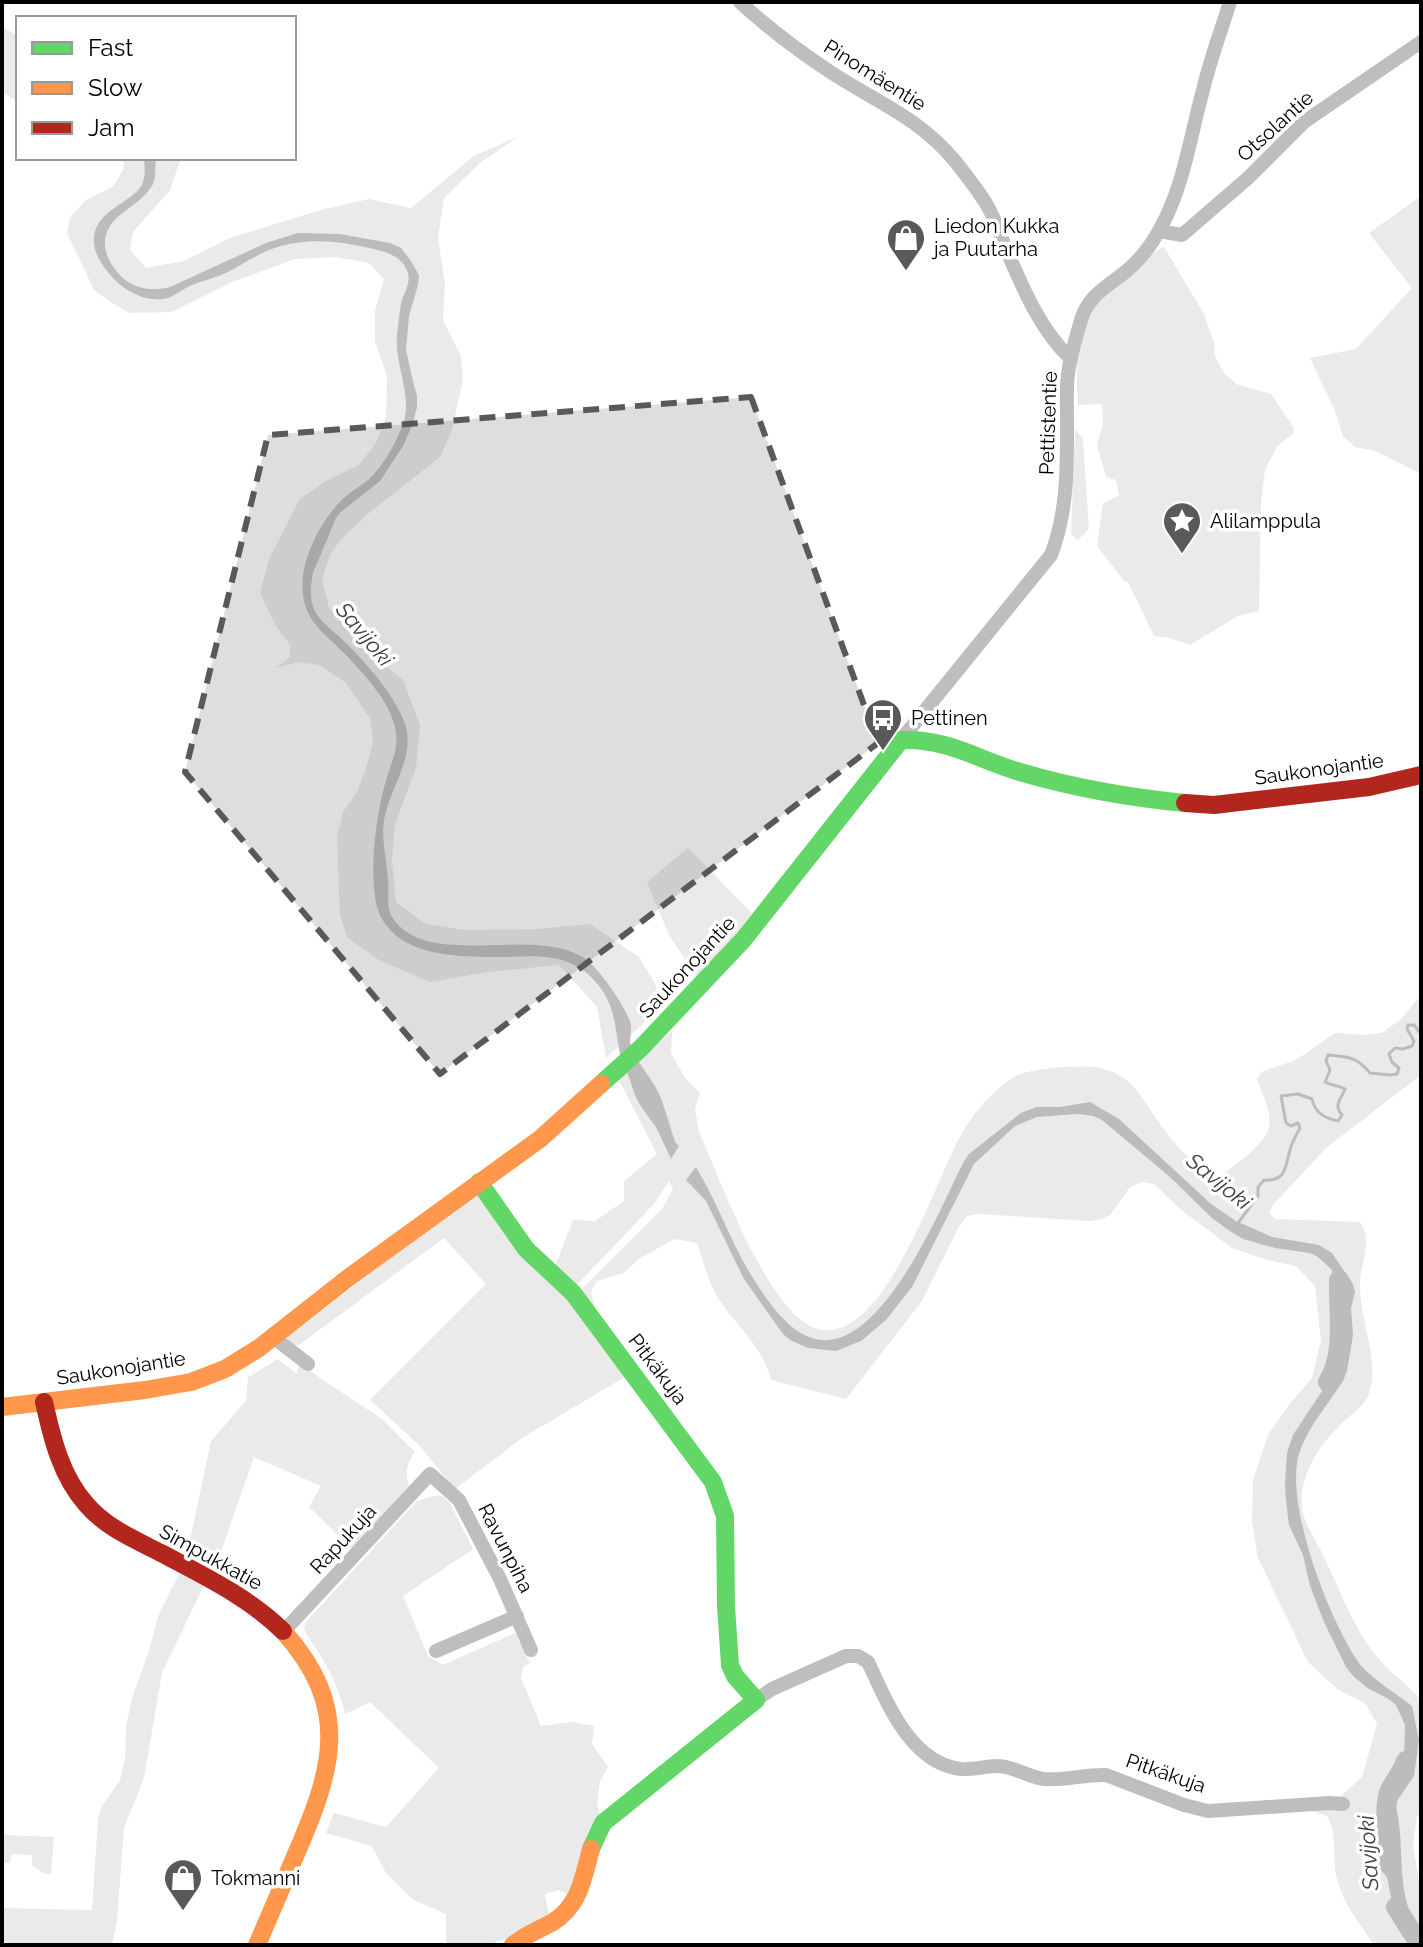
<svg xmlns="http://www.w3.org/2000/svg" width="1423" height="1947" font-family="Raleway,sans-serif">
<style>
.green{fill:#eaeaea}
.water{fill:#bcbcbc}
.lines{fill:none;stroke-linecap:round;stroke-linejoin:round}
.stream{stroke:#bcbcbc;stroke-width:3}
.river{stroke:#bcbcbc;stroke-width:20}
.street{stroke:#bebebe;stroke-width:14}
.fast{stroke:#63d668;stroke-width:18}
.slow{stroke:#ff974d;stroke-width:18}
.jam{stroke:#b3261e;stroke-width:18}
.marked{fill:#595959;fill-opacity:0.2;stroke:#595959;stroke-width:6;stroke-dasharray:16 10;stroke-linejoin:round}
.labels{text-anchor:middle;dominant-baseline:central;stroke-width:7;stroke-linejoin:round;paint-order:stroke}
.street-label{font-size:20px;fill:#000;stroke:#fff}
.poi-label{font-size:20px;fill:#000;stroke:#fff;text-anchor:start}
.water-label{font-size:22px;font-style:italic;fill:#404040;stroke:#fff}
</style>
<rect width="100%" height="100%" fill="#fff"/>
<g class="green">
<polygon points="2,26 18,37 18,101 2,93"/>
<polygon points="519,136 480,163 444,198 438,238 445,284 443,320 461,356 463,380 452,430 440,457 369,513 342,538 330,555 322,579 329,608 376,658 403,680 420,725 416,768 395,824 392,860 396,902 426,924 466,930 538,929 590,924 639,957 656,985 656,1012 606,1058 597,1007 559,965 488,972 430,982 377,959 347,937 340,915 337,837 343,812 357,792 366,768 373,742 370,718 346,683 320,665 298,662 276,668 290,657 290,645 276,626 260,593 269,559 300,499 324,482 359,465 376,443 386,417 387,376 375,341 375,311 384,279 369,263 337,257 295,259 235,281 171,312 130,313 110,302 94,290 67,233 70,217 86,200 113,187 124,168 123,158 181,158 170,190 133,232 130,250 146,268 184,261 230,238 324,209 369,199 411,208 474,156"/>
<polygon points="1421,196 1421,474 1375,451 1355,447 1343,436 1335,411 1310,358 1356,349 1412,288 1369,233"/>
<path d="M1164,247l40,67 10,29 1,13 9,17 12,11 35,10 23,34 -1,6 -16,12 -12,24 -4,32 -2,109 -21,5 -48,29 -20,-7 -16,-2 -26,-54 -4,-1 -27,-35 6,-43 16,-7 -3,-16 -10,-3 -9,-32 6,-22 -1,-19 -24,1c-2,-27 -2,-62 9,-86 8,-16 25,-30 38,-42 12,-12 23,-23 39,-30z"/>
<polygon points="1075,429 1083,439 1089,529 1078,540 1071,534"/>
<polygon points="688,848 752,913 734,939 696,976 669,935 647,882"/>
<path d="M1421,995v80l-95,73 -53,57 -4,8 6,6 85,3c14,19 -1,44 0,65 0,34 19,70 10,103 -5,18 -19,23 -31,36 -22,22 -43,55 -36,87 3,13 15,31 21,44 17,35 29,71 54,101 13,16 32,27 43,43v113l-4,2 -4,29 8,48v52h-47c-14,-21 -31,-42 -37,-66 -5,-21 1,-45 -10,-63l-19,-6 -2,-10 35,-4 21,-19 15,-53 -12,-21 -28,-14 -29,-27 -50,-104 -6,-35 1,-43 15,-45 23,-33 21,-24 9,-38 -6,-54 -19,-20 -29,-6 -35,-12 -53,-40 -25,-24 -12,-2 -12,5 -20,28 -7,4 -13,2 -111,-7 -12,2 -9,12 -36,73 -76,98 -75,-19c-8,-35 -37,-55 -54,-84 -9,-14 -14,-37 -20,-53l-23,-4 -35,20 -16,14 -26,8 -6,11 4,16 -17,-15 84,-84 11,-20 -4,-8 -15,23 -79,83 -21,-18 19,-49 22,1 29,-20v-20l33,-27 -39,-76 54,-47 -1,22 14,25 15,15 -5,16 4,23c24,55 50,127 87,173 81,100 148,-126 176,-172 12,-20 32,-45 54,-57 15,-8 60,-11 78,-9 40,7 44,27 66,57 9,13 20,25 32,37 7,7 13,15 22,19 14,-9 52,-36 55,-52 3,-16 -7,-35 -12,-49l6,-8 33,-11 39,-27 30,2 17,-2 19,-14z"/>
<polygon points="479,1191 630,1374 522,1438 455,1489 419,1445 370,1400 486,1284 444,1238 299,1345 293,1345 288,1341 288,1336"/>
<path d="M278,1359l19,15 3,-12 17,14 65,43 33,33c-9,12 -10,20 -6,34l-57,63 -43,-42 12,-21 -67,-29 -36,103 -29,-15 22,-104 35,-40 2,-24z"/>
<path d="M433,1496h9l8,7 23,46 -70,47 25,60 15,9 72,-32 15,30 -6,3 -3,12 20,48 30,-4 23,4 -2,18 16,23 -8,14 -3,23 4,14 -30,78 -13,-6 -13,4 4,22 -35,21 -18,4 -1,4h-49v-31l-34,-15 -26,-26 -14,-27 -46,-13 8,-20 52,14 53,-59 -69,-66 -25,12c-7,-31 -21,-55 -39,-80l-2,-6 2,-6 111,-121z"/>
<polygon points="180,1571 205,1583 162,1673 144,1778 124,1828 117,1921 112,1945 2,1945 2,1908 92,1910 98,1819 102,1806 120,1780 125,1758 126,1727 132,1698 149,1651 158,1616"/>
<polygon points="2,1835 54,1837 51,1874 45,1874 32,1866 32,1855 12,1854 10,1863 2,1863"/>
</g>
<g class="water">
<path d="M144,158l12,1c-1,8 0,18 -3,25 -7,13 -20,21 -32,30 -25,20 -18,45 2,64 13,12 32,13 47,9l96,-44 32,-10 42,1 50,9 11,5 8,10 10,17 -1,10 -9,31 -3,34 8,36 3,9v12l-4,16 -10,23 -23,35 -38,30 -6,7 -23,55c-9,46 12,47 38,75 20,21 42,46 53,73 13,32 -12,64 -19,94 -5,22 2,44 3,66 1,12 -2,25 4,36 35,55 144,6 195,43 13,10 41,50 44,65 1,9 -3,16 1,24 7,17 21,30 28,47 6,15 10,31 15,46l4,4 -8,13c-5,-10 -9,-20 -14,-30 -7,-11 -17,-22 -22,-34 -3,-8 -5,-16 -8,-23 -2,-8 -7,-14 -8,-23 -5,-30 -5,-50 -29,-73 -29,-27 -65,-18 -101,-19 -38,-1 -88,-2 -108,-40 -15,-28 -5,-106 5,-136 7,-25 16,-37 6,-63 -7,-22 -32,-48 -48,-65 -18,-18 -38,-31 -41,-58 -4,-31 14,-67 34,-90 8,-10 21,-17 31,-25 15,-13 32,-43 37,-63 5,-25 -10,-54 -8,-80 1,-11 2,-23 4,-33 2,-10 10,-20 7,-31 -6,-18 -22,-21 -39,-25 -29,-7 -59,-10 -88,-2 -19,5 -34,16 -51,25 -12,6 -25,9 -38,14 -7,3 -14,8 -21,12 -19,8 -46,-5 -58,-19 -9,-10 -18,-22 -19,-35 -2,-30 29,-36 45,-54 7,-8 6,-21 5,-31z"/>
<path d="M1090,1102l29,17 92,85 25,17 36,16 47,8 13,8 21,31 2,8 -4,16 2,27 -6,36 -4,10c-14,22 -36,47 -44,73 -15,50 31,168 60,209 11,15 37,30 53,43l7,34 -5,36 -19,28c10,34 2,69 14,106 6,17 12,14 12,35h-5l-3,-4 -1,-7 -25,-30 5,-2 -5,-25 -16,-18 -1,-9 2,-12 16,-29 5,-22 11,-28 1,-34 -9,-20 -9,-7 -18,-9 -15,-12 -8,-10 -22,-45 -14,-36 -7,-31 -14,-30 -3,-24 -1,-17 2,-31 6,-18 35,-53 10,-28 2,-22 -1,-26 -7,-36 -14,-13 -8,-4 -35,-5 -32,-9 -16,-10 -15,-11 -42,-41 -68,-57 -9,-4 -15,-2 -41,3 -22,9 -41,38 -62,123 -26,33 -25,21 -25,10 -28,-3 -18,-8 -7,-6 -39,-55 -38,-78 -20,-21 10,-13c23,38 37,82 62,119 12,18 30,43 51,51 68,27 131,-128 154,-174l6,-9 52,-41 15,-6h24z"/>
</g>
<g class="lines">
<path class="stream" d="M1238,1223l20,-27v-9l6,-7c24,2 21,-16 27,-33 2,-7 6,-13 9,-19l-2,-5 -7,3 -5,-3 -5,-27 17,-2 14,5c3,14 12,19 26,22l4,-6c-9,-11 -1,-15 3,-26 -7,-4 -13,-3 -20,-7l5,-12 -4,-9 2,-6c20,2 28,1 42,18l20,2 7,-1 2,-6 -7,-6 -3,-8 6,-6 8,1 9,-3 2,-5 -7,-12 1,-4h6l7,9"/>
<g class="river">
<path d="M1328,1382c18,-29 10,-69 11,-102"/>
<path d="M1388,1836c-2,-13 -3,-34 2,-46 6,-11 11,-16 16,-29"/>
<polyline points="1396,1907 1420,1945"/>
</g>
<g class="street">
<path d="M740,2c28,26 60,50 92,71 46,30 86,44 123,88 11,14 23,29 32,44 7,12 12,26 17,39 17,40 35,85 67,115"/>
<polyline points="1159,231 1182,235 1248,178 1304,122 1421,42"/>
<path d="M901,740l150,-185c21,-54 15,-113 16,-170 1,-21 8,-44 14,-65 8,-27 30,-35 49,-52 12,-11 22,-24 30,-39 24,-43 30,-92 43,-139 7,-30 18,-59 27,-88"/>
<polyline points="273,1337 308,1364"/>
<polyline points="284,1631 430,1474 459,1500 500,1579 531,1650"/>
<polyline points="436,1651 517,1616"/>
<path d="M756,1700l16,-11 74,-33h12l10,6c19,40 42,101 93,107 12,1 24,-3 36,-3 17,0 31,11 47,13 21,2 41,-5 62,-4l78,30 24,6 121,-8 14,1"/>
</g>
<g class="fast">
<path d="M601,1084l40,-36 102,-108 158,-200c46,-2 78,20 119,32 51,15 113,26 165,31"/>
<polyline points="479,1182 526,1249 573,1293 713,1482 725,1516 726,1606 730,1665 735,1676 756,1700 603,1823 591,1849"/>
</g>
<g class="slow">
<polyline points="2,1407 145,1390 191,1382 225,1369 259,1348 348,1278 540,1139 601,1084"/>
<path d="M257,1945c13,-30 26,-61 39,-91 37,-85 56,-146 -13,-223"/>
<path d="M513,1945c12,-10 26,-15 40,-23 27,-17 30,-44 38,-73"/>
</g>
<g class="jam">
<polyline points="1185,803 1214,805 1369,787 1421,775"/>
<path d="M44,1402c8,36 17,74 42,102 20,24 50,36 77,50 43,23 85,43 120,77"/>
</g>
</g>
<path class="marked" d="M751,397l127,346 -438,331 -255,-302 83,-337z"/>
<defs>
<symbol id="shop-pin" viewBox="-11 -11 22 30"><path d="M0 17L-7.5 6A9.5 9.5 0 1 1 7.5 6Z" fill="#595959" stroke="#fff"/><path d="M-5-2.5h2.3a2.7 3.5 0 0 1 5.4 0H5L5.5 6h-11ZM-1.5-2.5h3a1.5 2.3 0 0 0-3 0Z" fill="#fff"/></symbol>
<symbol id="sight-pin" viewBox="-11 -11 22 30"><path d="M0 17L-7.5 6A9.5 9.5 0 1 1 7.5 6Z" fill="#595959" stroke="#fff"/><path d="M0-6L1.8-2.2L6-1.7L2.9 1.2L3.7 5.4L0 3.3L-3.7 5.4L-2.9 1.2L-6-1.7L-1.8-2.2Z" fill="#fff"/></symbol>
<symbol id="bus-pin" viewBox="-11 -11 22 30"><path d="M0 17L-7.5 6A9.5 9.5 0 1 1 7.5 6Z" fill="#595959" stroke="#fff"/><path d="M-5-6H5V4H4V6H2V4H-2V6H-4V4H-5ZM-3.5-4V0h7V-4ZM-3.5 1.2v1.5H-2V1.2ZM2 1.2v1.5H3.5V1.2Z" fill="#fff"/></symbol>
</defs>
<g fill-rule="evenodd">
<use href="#shop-pin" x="884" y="216" width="44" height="60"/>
<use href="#sight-pin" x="1160" y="499" width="44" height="60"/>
<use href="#bus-pin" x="861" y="696" width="44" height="60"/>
<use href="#shop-pin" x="161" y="1856" width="44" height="60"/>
</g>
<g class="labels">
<g class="street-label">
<text transform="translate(875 75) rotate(32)">Pinomäentie</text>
<text transform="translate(1275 126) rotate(-42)">Otsolantie</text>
<text transform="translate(1048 423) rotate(-88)">Pettistentie</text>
<text transform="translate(1319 769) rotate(-8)">Saukonojantie</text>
<text transform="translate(687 967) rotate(-47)">Saukonojantie</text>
<text transform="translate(121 1368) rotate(-9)">Saukonojantie</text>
<text transform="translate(658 1369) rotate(53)">Pitkäkuja</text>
<text transform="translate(343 1539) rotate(-47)">Rapukuja</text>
<text transform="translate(506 1548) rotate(63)">Ravunpiha</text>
<text transform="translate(211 1557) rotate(29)">Simpukkatie</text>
<text transform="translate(1166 1773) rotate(19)">Pitkäkuja</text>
</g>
<g class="poi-label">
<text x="934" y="226">Liedon Kukka<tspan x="934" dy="23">ja Puutarha</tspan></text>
<text x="1210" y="521">Alilamppula</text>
<text x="911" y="718">Pettinen</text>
<text x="211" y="1878">Tokmanni</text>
</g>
<g class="water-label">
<text transform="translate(365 634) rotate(50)">Savijoki</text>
<text transform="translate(1219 1181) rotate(39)">Savijoki</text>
<text transform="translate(1368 1853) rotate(-94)">Savijoki</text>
</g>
</g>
<rect width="1423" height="1947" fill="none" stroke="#000000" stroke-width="8"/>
<rect x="16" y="16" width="280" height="144" fill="#ffffff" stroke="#999999" stroke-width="2"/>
<rect x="32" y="42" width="40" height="12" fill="#63d668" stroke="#999999" stroke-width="2"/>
<text x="88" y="56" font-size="24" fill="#000000">Fast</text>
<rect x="32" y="82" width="40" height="12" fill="#ff974d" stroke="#999999" stroke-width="2"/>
<text x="88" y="96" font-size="24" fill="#000000">Slow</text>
<rect x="32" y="122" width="40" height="12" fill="#b3261e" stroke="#999999" stroke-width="2"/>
<text x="88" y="136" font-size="24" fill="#000000">Jam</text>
</svg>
